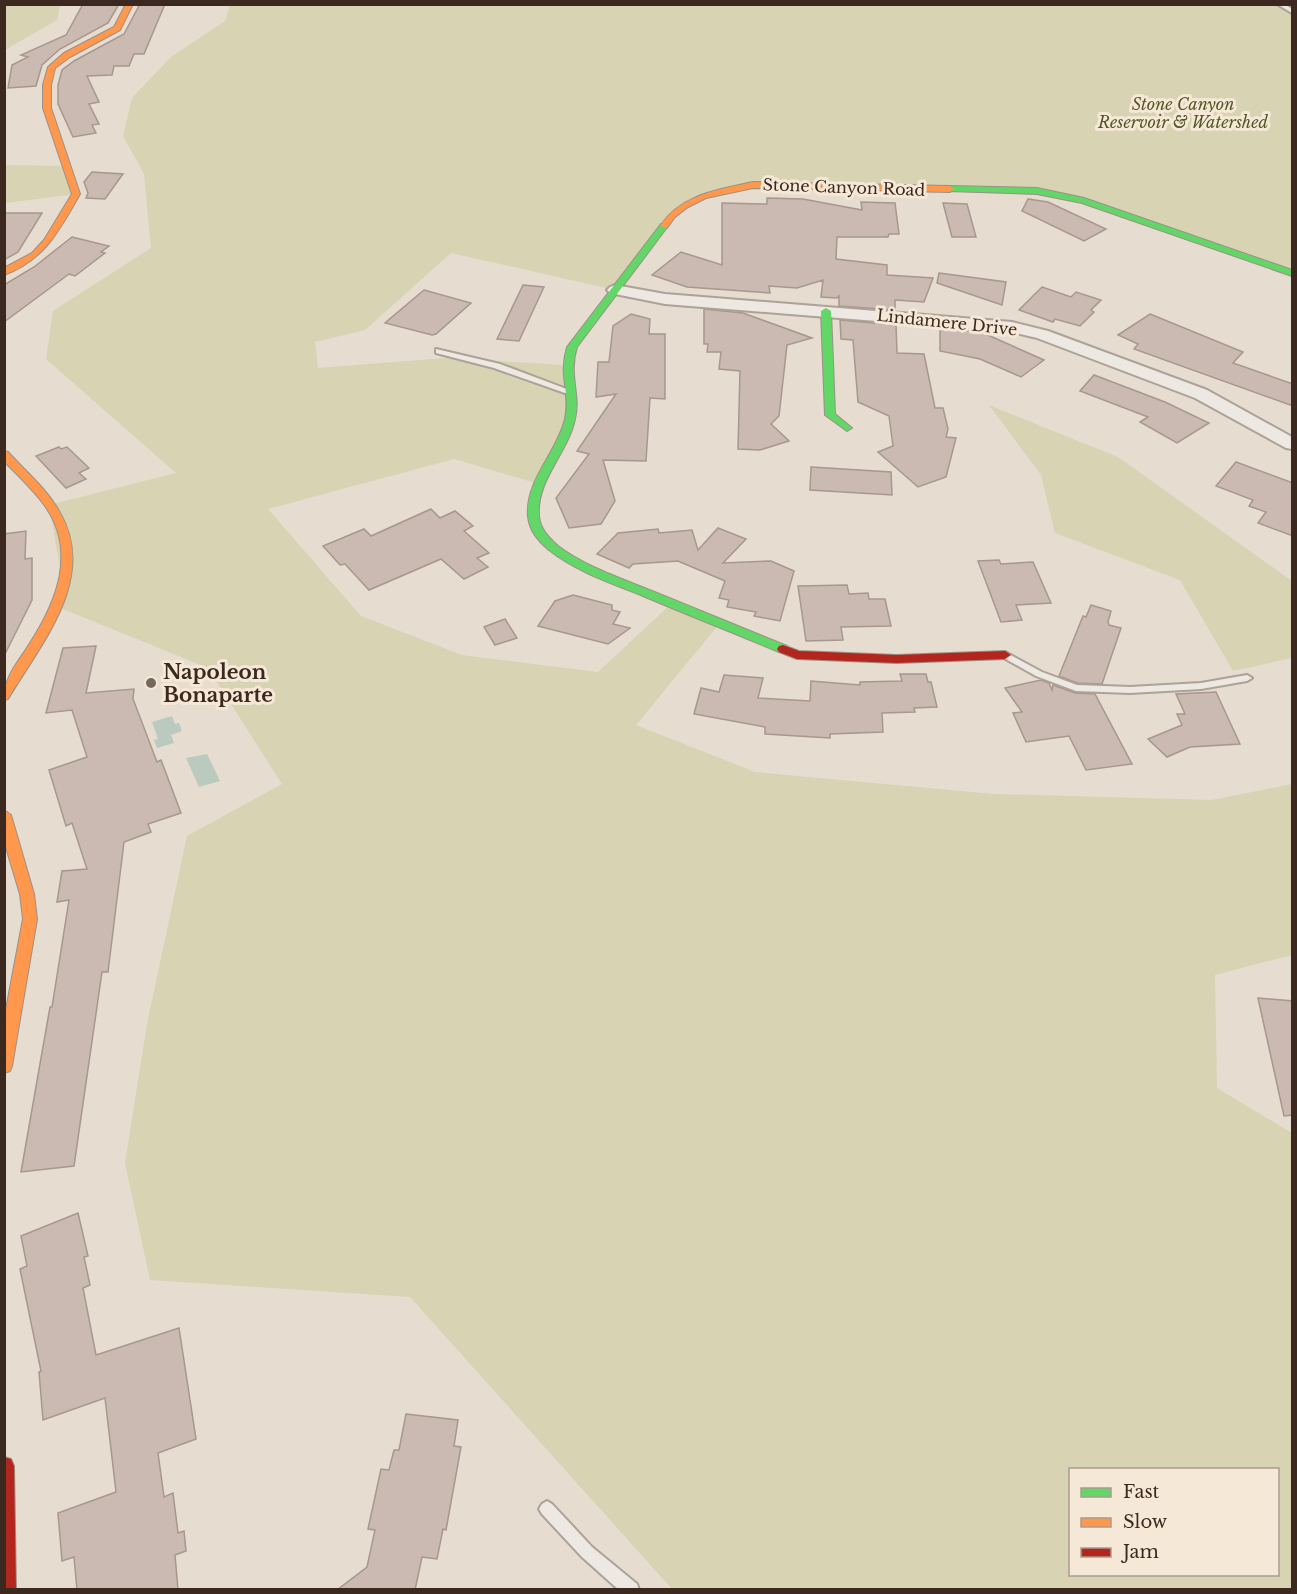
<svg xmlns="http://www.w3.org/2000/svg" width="1297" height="1594" font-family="'Libre Baskerville',serif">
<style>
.green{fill:#d8d3b3;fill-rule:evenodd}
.water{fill:#bbcabe}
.building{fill:#cabab1;stroke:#a7978f;stroke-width:1.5}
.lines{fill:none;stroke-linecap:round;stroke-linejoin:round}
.lane-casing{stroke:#aca298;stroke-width:4}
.street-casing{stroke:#aca298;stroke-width:4}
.fast-casing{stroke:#9b9188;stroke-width:2}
.slow-casing{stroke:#9b9188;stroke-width:2}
.jam-casing{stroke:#9b9188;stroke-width:2}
.lane{fill:#eee8e2;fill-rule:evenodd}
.street{fill:#eee8e2;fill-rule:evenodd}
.fast{fill:#63d668;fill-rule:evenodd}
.slow{fill:#ff974d;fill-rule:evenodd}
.jam{fill:#b3261e;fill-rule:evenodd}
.poi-dot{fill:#77685e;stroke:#f6e8d7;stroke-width:2}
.labels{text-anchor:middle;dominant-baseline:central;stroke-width:6;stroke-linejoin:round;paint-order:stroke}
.far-park-label{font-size:16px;font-style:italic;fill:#535726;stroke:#f6e8d7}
.far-street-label{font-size:16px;fill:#3b2920;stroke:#f6e8d7}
.poi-label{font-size:20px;font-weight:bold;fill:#3b2920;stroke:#f6e8d7;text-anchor:start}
</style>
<rect width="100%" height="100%" fill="#e6dcd0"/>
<g class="green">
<polygon points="4,5 5,4 60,5 57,20 5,50"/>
<path d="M230,5h1062v268l-232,-78 -307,-10 -68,20 -70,85 -164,-37 -86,77 -50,12 3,26 127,-10 121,7 5,51 -32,68 -85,-25 -186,50 93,107 101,39 136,17 74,-69 48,20 -84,102 119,47 239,22 218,6 80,-16v171l-77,20 2,113 75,45v456h-620l-262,-292 -260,-17 -25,-117 22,-139 40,-188 95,-52 -74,-116 -150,-61 6,-17 -15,-85 127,-32 -130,-114 7,-48 98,-63 -7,-74 -21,-38 9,-38 39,-41 54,-36zM1070,1470h208v104h-208z"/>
<polygon points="4,165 67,166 76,194 5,203"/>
<polygon points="989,405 1118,457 1292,581 1292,658 1233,671 1180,580 1055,533 1041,475"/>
</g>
<g class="water">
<polygon points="172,716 175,724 179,723 182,731 171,735 174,743 157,748 154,740 158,739 152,722"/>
<polygon points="207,754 220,781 199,787 186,758"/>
</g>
<g class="building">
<polygon points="83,4 119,4 108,23 60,49 42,65 36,86 8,88 12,65 28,57 21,55 66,35"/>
<polygon points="140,4 165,4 144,54 134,54 129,66 114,66 112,75 87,76 99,102 89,104 99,124 92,125 96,133 73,137 58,104 58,85 62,70 74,61 124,34"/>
<polygon points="92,172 123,174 105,199 86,198 88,193 84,182"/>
<polygon points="767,198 803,199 862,210 861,202 895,203 899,234 889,234 888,237 837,237 836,259 887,265 887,275 933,278 924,302 895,300 895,310 839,306 839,296 837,298 821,297 823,280 797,288 769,286 770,293 687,287 652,275 681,252 722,265 722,203 767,204"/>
<polygon points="1028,199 1048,202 1106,229 1084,241 1022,211"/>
<polygon points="943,203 967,204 976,237 952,237"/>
<polygon points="4,213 42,213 18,252 4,260"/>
<polygon points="72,237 109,246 101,252 105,253 75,276 69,274 4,322 4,285 34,267"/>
<polygon points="939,273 1006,282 1002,305 937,283"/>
<polygon points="523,285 544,287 519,341 497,339"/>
<polygon points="1042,287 1071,297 1076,292 1101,300 1091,310 1094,312 1080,326 1055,319 1053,322 1019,310"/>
<polygon points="424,290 471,303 436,334 432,335 385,323"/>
<polygon points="704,309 743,313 812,338 787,345 779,416 771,424 789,441 760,450 738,449 740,371 719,369 721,352 707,352 708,344 704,344"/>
<polygon points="631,314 650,319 649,334 665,334 665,399 650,398 646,461 603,460 615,501 601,524 569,528 556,498 589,454 577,451 616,394 596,397 598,362 609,362 613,326"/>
<polygon points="1150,314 1243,352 1233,363 1293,384 1293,406 1134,349 1138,344 1118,335"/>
<polygon points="840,320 896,325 897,353 924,354 935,408 943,408 948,429 946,437 956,438 946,477 918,487 878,452 893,446 889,416 858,402 853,340 841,339"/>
<polygon points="940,328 981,332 1044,360 1021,377 980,359 940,351"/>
<polygon points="1094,375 1165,402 1209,423 1177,443 1140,422 1148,417 1080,391"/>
<polygon points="59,447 61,449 67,447 89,468 79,473 86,479 66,488 36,456"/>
<polygon points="1236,462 1293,483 1293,536 1258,523 1266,512 1249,506 1253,500 1216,486"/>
<polygon points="811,467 891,472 892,495 810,490"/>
<polygon points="431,509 440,518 455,511 473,526 464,531 489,553 477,558 488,567 464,579 441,559 369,590 345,564 340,565 323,546 364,529 371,536"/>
<polygon points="718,528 746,539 723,563 771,561 794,571 780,621 754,616 756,612 727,607 729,600 719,598 725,581 678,561 633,564 629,568 597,554 618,533 658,529 659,533 692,530 698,550"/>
<polygon points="26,531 25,559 32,558 32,600 4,656 4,534"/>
<polygon points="999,560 1001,564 1033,562 1051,603 1016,605 1022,620 1001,622 978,561"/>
<polygon points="847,585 849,594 868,593 869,599 885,599 891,626 841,627 843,640 806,641 798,586"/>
<polygon points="573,595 612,605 612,610 620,612 613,624 630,628 608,644 538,626 555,601"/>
<polygon points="1091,605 1111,611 1108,622 1109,625 1121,628 1102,684 1077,683 1059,676 1083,616 1086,617"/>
<polygon points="505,619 517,638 495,645 484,627"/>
<polygon points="96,646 86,693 134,689 133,699 157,762 161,760 181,813 148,824 151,832 124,842 108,972 102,972 74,1166 21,1172 50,1007 52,1007 69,900 57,902 62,871 87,869 72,823 66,826 49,770 87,757 72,710 46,713 63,648"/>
<polygon points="900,674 926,674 928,682 931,682 937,707 914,708 915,712 882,713 883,732 830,734 830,738 765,734 765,727 694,714 701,688 719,692 724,675 763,678 758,698 810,701 811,681 860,685 860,682 902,681"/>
<polygon points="1041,680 1049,683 1052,690 1053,685 1075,693 1095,694 1132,764 1086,770 1069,736 1026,742 1013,713 1022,712 1005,688"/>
<polygon points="1216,692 1240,744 1190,747 1167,757 1148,739 1182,725 1177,714 1185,714 1176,694"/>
<polygon points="1258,998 1293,1001 1293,1115 1284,1116"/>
<polygon points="78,1213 88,1256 84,1257 90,1285 83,1288 96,1355 179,1328 196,1439 158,1453 164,1497 173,1493 178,1533 184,1531 186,1551 175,1555 178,1590 77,1590 74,1557 62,1561 58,1513 116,1492 105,1398 43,1420 39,1372 41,1371 20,1269 27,1266 21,1236"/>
<polygon points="406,1414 458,1420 454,1446 461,1447 446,1530 443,1529 437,1559 422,1557 415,1590 337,1590 367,1567 375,1530 368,1529 381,1469 389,1470 394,1450 399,1450"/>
</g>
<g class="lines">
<defs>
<g id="lane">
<polygon points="1277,4 1284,4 1292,9 1292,13"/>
<polygon points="436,349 500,364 572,391 568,393 565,393 494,368 436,353"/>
<polygon points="1005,652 1042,672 1077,685 1130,687 1201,683 1247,675 1252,678 1247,681 1201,689 1130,693 1076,691 1036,676 1002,657 1000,655 1002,653"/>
<polygon points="547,1501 552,1504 592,1547 637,1584 639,1590 619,1590 582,1557 542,1514 539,1509 542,1504"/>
</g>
<polygon id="street" points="615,285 665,294 1012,322 1048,331 1207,390 1292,437 1292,449 1286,448 1195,398 1037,338 1012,332 665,304 610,293 607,290 610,287"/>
<g id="fast">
<polygon points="950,186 1037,188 1084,198 1292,270 1292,276 1082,203 1037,194 947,191 947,187"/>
<path d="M661,224l7,2 -91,121c-9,28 4,47 -2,72 -7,34 -39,61 -36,97 1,13 10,22 19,30 28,21 62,32 94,45 45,18 90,37 135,55l2,3 -2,3h-8c-45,-19 -91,-37 -136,-56 -32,-13 -66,-24 -94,-46 -10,-8 -20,-20 -21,-34 -3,-36 29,-63 37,-97 6,-25 -7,-44 2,-72z"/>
<polygon points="826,308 831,311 835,414 852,428 847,431 825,415 821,311"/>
</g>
<g id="slow">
<path d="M126,4h7l-13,26 -50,27 -15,11 -4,17v23l29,86c-21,36 -34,65 -76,81v-7l28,-15 12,-13 28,-46 -29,-86v-23l5,-18 16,-14 50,-26z"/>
<path d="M753,182l197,4 4,3 -4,3 -197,-4 -47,10 -18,9 -13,10 -8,11 -7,-2c22,-32 57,-36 93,-44z"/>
<path d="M4,451l4,1c17,19 38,36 51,59 40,67 -18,132 -51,188l-4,1c0,-24 14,-37 26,-57 27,-42 47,-92 15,-137 -12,-17 -27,-30 -41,-45z"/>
<polygon points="4,810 11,815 34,894 37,919 12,1066 10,1071 4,1073 4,1020 23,919 20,894 4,841"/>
</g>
<g id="jam">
<polygon points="783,645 799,651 897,655 1005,651 1011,655 1005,659 897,663 797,659 779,652 777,649 779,646"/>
<polygon points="4,1457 11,1459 14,1466 16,1590 4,1590"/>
</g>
</defs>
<use href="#lane" class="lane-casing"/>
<use href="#street" class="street-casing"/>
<use href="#fast" class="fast-casing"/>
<use href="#slow" class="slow-casing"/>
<use href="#jam" class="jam-casing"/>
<use href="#lane" class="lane"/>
<use href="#street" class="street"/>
<use href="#fast" class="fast"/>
<use href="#slow" class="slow"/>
<use href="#jam" class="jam"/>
</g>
<circle class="poi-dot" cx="151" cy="683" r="6"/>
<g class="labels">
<g class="far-park-label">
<text x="1183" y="104">Stone Canyon<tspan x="1183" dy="18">Reservoir &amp; Watershed</tspan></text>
</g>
<g class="far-street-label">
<text transform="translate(844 187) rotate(2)">Stone Canyon Road</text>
<text transform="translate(947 322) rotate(6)">Lindamere Drive</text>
</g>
<g class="poi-label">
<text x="163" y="672">Napoleon<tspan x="163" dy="23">Bonaparte</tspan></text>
</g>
</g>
<rect width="1297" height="1594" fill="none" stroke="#3b2920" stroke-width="12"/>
<rect x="1069" y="1468" width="210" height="108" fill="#f6e8d7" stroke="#ab9c8e" stroke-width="1.5"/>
<rect x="1081" y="1488" width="30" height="9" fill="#63d668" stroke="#ab9c8e" stroke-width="1.5"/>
<text x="1123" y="1498" font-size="18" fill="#3b2920">Fast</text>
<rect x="1081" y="1518" width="30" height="9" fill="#ff974d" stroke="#ab9c8e" stroke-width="1.5"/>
<text x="1123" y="1528" font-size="18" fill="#3b2920">Slow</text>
<rect x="1081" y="1548" width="30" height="9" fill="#b3261e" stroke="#ab9c8e" stroke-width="1.5"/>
<text x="1123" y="1558" font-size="18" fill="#3b2920">Jam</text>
</svg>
